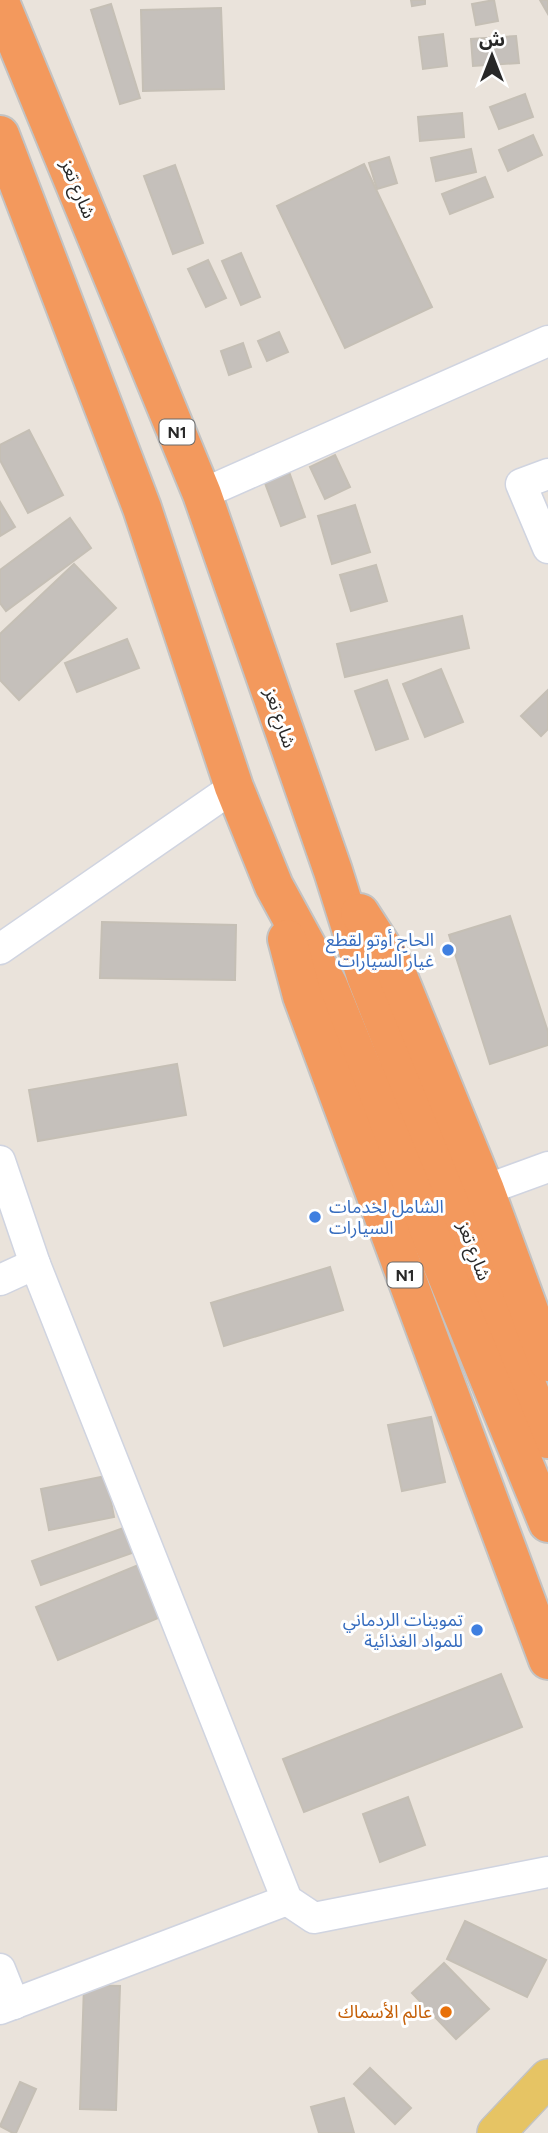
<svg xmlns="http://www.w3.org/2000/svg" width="548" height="2133" font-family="Figtree,'Noto Sans Arabic',sans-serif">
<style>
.building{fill:#c5c0bb;stroke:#c5bfb5;stroke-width:2}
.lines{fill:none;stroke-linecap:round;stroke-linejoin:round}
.minor-casing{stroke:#d0d4e0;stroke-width:33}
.major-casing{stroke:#c3c3c3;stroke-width:40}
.highway-casing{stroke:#c3c3c3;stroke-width:42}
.minor{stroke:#fff;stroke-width:30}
.major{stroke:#e6c464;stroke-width:37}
.highway{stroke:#f3995d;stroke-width:38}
.shop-dot{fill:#3f7fe0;stroke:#fff;stroke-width:2.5}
.food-dot{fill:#e8710a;stroke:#fff;stroke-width:2.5}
.labels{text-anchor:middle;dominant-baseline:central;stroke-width:6;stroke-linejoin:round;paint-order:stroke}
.shield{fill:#fff;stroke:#686868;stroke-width:2}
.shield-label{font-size:16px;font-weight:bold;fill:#282828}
.street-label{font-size:18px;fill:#282828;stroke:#fff}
.shop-label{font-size:18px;fill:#366cbe;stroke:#fff;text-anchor:end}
.food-label{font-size:18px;fill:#c56008;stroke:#fff;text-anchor:end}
</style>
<rect width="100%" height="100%" fill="#eae3db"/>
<g class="building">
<polygon points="411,0 425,0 425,4 412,6"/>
<polygon points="494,0 498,21 476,25 472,4"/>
<polygon points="540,0 548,0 548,14"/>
<polygon points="111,4 140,98 120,104 91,10"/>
<polygon points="221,8 224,89 143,91 141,10"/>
<polygon points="443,34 447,66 423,69 419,37"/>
<polygon points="516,36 519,63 473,66 471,39"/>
<polygon points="525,94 533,117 499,129 490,107"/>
<polygon points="462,113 464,137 420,141 418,117"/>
<polygon points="533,135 542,155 508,171 499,150"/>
<polygon points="471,149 476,172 436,181 431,158"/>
<polygon points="389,157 397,183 377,189 369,163"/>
<polygon points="364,164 432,307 345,348 277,206"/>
<polygon points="175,165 203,243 173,254 144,176"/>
<polygon points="485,177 493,197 450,214 442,194"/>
<polygon points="241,253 260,297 241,305 222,261"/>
<polygon points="208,260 226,298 206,307 188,269"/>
<polygon points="279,332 288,352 267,361 258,341"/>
<polygon points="243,343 251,367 229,375 221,351"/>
<polygon points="29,430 63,495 28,513 0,460 0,445"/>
<polygon points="335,455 350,487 325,499 310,467"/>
<polygon points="287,466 305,517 281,526 262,475"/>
<polygon points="0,502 15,527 0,536"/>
<polygon points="355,505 370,552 332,564 318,516"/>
<polygon points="70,518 91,548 6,611 0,603 0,570"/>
<polygon points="74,564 116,608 19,700 0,680 0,634"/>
<polygon points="376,565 387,601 351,611 340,575"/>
<polygon points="462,616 469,648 345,677 337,644"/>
<polygon points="127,639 139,668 77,692 65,663"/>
<polygon points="441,669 463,722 425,737 403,684"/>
<polygon points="387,680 408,739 376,750 355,691"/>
<polygon points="548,690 548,729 541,736 521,716"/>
<polygon points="510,916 548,1032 548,1045 490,1064 449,935"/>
<polygon points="102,922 236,925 235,980 100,978"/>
<polygon points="177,1064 186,1115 38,1141 29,1090"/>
<polygon points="330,1267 343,1310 224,1346 211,1303"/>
<polygon points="431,1417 445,1482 402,1491 388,1425"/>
<polygon points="106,1476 114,1517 49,1530 41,1489"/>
<polygon points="126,1527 135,1552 41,1585 32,1561"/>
<polygon points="148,1561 170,1613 58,1660 36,1607"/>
<polygon points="501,1674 522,1727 304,1812 283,1759"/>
<polygon points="408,1797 425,1845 380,1862 363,1814"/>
<polygon points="465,1921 546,1960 527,1997 447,1959"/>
<polygon points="444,1963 489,2009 456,2039 412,1993"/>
<polygon points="84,1985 120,1986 116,2110 80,2109"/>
<polygon points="370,2068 411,2108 395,2124 354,2084"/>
<polygon points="20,2082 36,2089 16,2133 13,2133 0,2126"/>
<polygon points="344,2098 354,2133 319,2133 311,2107"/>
</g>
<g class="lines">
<defs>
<g id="minor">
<polyline points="548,474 521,484 548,548"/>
<polyline points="202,494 548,341"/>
<polyline points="0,949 234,787"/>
<polyline points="0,1161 35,1264 287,1900 314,1918 548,1872"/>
<polyline points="485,1190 548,1167"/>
<polyline points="0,1280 35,1264"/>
<polyline points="0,1969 14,2004"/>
<polyline points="0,2009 287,1900"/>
</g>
<polyline id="major" points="496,2133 548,2078"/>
<g id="highway">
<polyline points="0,2 202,494 333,871 366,976 548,1439"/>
<polyline points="0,135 142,508 234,787 274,886 328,985 548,1523"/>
<polyline points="360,913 393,964 485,1190 548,1362"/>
<polyline points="287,939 302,996 548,1660"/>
</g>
</defs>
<use href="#minor" class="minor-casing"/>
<use href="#major" class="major-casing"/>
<use href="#highway" class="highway-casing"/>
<use href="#minor" class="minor"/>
<use href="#major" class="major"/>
<use href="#highway" class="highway"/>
</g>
<g class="shop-dot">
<circle cx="448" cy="950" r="7"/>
<circle cx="315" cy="1217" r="7"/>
<circle cx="477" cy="1630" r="7"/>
</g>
<circle class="food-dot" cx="446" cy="2012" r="7"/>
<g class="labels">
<g class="shield">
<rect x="159.5" y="419.5" width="35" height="25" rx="5"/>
<rect x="387.5" y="1262.5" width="35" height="25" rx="5"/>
</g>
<g class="shield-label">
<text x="177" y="432">N1</text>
<text x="405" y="1275">N1</text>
</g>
<g class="street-label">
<text transform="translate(78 189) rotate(67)">شارع تعز</text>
<text transform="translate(280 718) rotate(71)">شارع تعز</text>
<text transform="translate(474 1251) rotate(69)">شارع تعز</text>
</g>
<g class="shop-label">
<text x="434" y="940">الحاج أوتو لقطع<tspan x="434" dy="21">غيار السيارات</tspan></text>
<text x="329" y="1207" text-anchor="start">الشامل لخدمات<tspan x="329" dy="21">السيارات</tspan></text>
<text x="463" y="1620">تموينات الردماني<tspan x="463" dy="21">للمواد الغذائية</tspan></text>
</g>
<g class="food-label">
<text x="432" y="2012">عالم الأسماك</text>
</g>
</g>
<g transform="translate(492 56)" stroke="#ffffff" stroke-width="5" paint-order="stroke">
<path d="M0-5L12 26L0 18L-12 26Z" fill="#282828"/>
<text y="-10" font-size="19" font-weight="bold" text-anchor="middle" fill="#282828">ش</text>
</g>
</svg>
